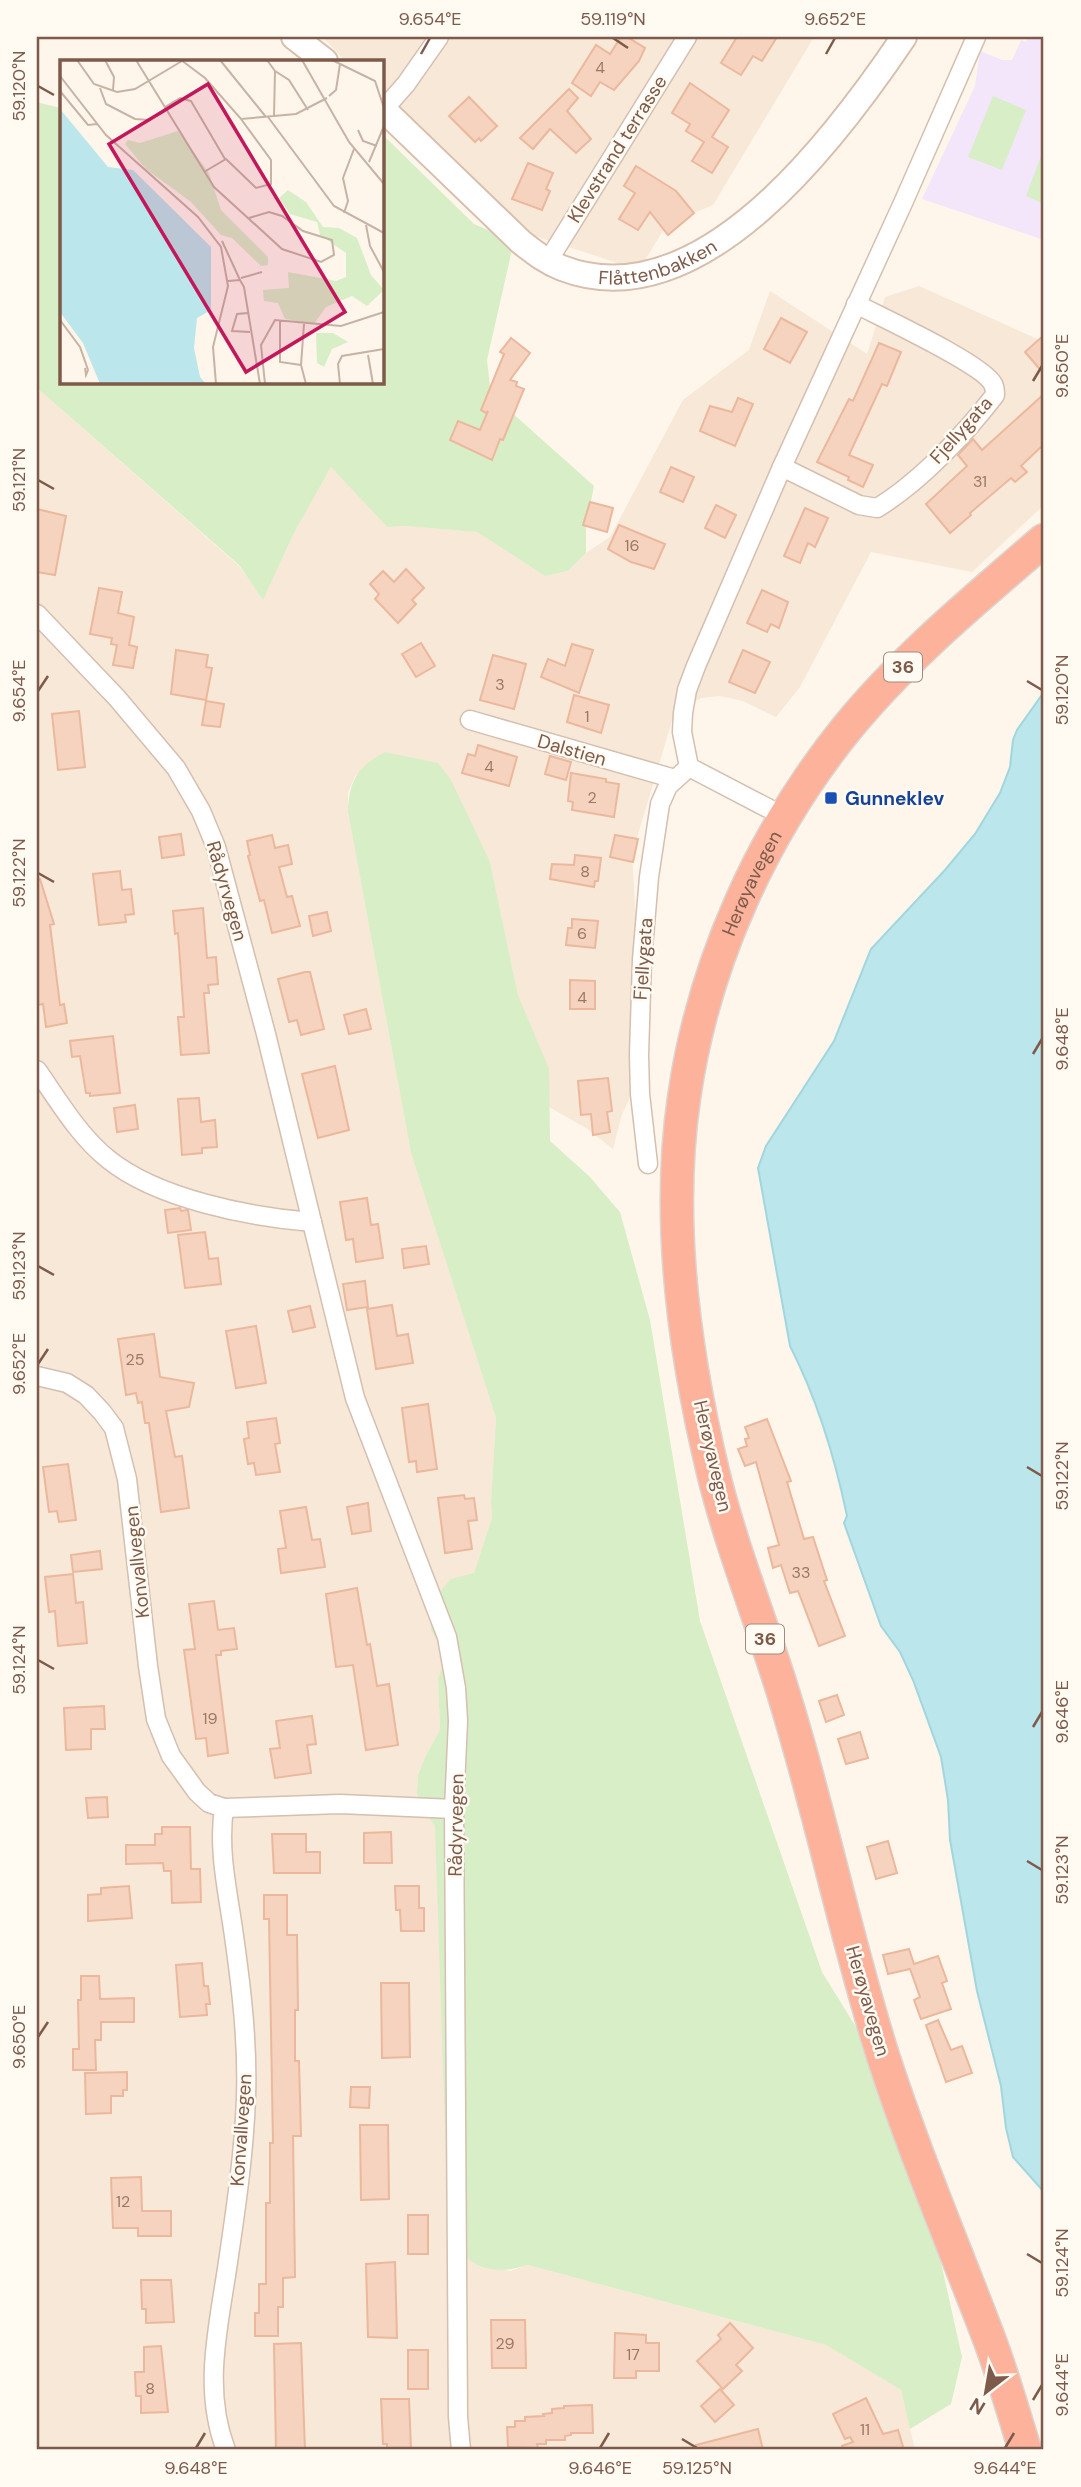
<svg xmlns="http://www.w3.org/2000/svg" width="1081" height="2487" font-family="'DM Sans',sans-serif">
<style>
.residential{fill:#f7e8d7}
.education{fill:#f3e6fb}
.green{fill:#d8eec6}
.water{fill:#bbe6eb;stroke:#a1d6de;stroke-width:2}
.building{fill:#f6d3bf;stroke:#ebb89d;stroke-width:2}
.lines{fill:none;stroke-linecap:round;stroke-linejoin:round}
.street-casing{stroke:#d5bfb0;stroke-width:21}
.secondary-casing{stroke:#d8bfad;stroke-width:28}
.highway-casing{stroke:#ddd4d0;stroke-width:35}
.street{stroke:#fff;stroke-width:18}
.secondary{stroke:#fff;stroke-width:24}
.highway{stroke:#fdb29c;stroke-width:32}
.ticks{fill:none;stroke:#7d5a49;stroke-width:2.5}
.transit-dot{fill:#1a4fb4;stroke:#fffaf2;stroke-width:2.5}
.labels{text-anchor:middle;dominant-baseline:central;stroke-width:5;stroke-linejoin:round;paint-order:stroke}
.number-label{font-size:16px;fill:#9b7866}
.shield{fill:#fffaf2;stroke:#a48a7c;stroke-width:2}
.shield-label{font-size:18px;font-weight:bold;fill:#7d5a49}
.street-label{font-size:19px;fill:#7d5a49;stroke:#fffaf2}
.transit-label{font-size:19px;font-weight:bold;fill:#164399;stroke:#fffaf2;text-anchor:start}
.inset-road{fill:none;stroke:#c6b3a5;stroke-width:2}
.view{fill:#c2185b;fill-opacity:0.15;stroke:#c2185b;stroke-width:3.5}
.inset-edge{fill:none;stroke:#7d5a49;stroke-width:3.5}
.neatline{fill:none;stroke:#7d5a49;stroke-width:2.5}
.ticks-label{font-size:18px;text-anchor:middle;fill:#7d5a49}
</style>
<rect width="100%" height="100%" fill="#fef6ea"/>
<g class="residential">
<polygon points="323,37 814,37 713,205 667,224 639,270 480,218 382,104 382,61 345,61"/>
<polygon points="919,286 1044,342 1044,505 972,572 871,552 800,687 776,717 743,701 720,696 701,698 684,707 672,721 632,854 644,1066 621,1117 613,1149 586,1128 549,1107 548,1069 518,995 490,862 409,759 385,752 355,776 348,793 348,812 411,1153 496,1418 491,1502 492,1518 474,1573 451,1580 446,1655 438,1678 440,1730 425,1757 418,1775 417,1794 423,1811 435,1826 459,2251 474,2263 510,2271 528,2265 826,2345 901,2390 915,2450 37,2450 37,388 239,566 263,599 293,535 331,467 387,527 405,526 477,532 545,576 568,571 586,553 610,537 683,400 749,350 770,291 867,354 885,297"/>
</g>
<polygon class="education" points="1028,37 1044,37 1044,240 922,199 975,86 980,51 1002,60 1012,60 1021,40 1026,42"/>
<g class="green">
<polygon points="993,96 1026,110 1002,170 968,157"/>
<polygon points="40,103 61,108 61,382 382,382 382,134 474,224 514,241 487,360 491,394 594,486 586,527 586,553 568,571 545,576 477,532 405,526 387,527 331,467 293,535 263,600 239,565 37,388 37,104"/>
<polygon points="1044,148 1044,204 1026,196"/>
<path d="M385,752l53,11 13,17 39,82 28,133 31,74 1,72 39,35 31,36 30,108 50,301 122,351 85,138 55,247 -11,47 -41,25 -9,-39 -75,-45 -298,-80c-43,14 -73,-3 -80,-47l-13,-392 -12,-15 -6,-17 1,-19 7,-18 15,-27 -2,-52 8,-23 -15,-25v-19l7,-17 13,-15 23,-6 18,-55 -1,-16 5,-84 -85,-265 -63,-341c1,-31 9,-45 37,-60z"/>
</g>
<path class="water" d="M1044,692v1500l-31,-35 -7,-29 -5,-42 -24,-95 -27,-151 -2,-40 -7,-43 -28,-77 -13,-28 -19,-26 -37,-103 3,-7c-12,-58 -30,-117 -57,-170l-32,-178 8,-22 68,-105 37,-92 74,-79 30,-36 25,-41 10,-26 3,-27 4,-10z"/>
<g class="building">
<polygon points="621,37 627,37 645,48 639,61 614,90 600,82 591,96 572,83 596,45 610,54"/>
<polygon points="737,37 777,37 762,61 753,56 741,75 721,63"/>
<polygon points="690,83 729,110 712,137 728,147 712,173 692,161 704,142 686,131 690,124 672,113"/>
<polygon points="569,89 578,98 567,111 591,139 576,153 550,129 533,149 520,138"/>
<polygon points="469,97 497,126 481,141 479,138 475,142 449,116"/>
<polygon points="528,163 553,173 546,189 550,191 542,210 512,199"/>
<polygon points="636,166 676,191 694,213 668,235 650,212 638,230 619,219 635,193 624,186"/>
<polygon points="781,318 807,332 790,363 764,349"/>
<polygon points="1044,335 1044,374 1025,352"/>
<polygon points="511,338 530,353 510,380 517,382 516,386 524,389 503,440 500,439 492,460 450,440 458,421 480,430 488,411 486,413 481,410 504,354 500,352"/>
<polygon points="879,343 901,352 887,386 882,384 849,455 873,465 863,487 848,480 849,477 817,462 849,399 853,401"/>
<polygon points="1044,394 1044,444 1021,466 1027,472 1015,482 1011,478 970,513 971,515 950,533 926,504 967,466 958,455 973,439 982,450"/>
<polygon points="738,398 753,404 735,446 700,431 710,406 732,412"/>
<polygon points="671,467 694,477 683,502 660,492"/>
<polygon points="590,502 613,508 607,532 583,525"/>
<polygon points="716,505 736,515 725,538 705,528"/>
<polygon points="805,508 828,518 815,547 808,543 800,563 784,556"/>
<polygon points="37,509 66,516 55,575 37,572"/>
<polygon points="619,525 665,544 654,569 631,562 608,549"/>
<polygon points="406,569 424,588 412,600 416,604 398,623 375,599 379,594 370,584 383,571 394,582"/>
<polygon points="99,588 122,592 118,613 134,617 129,645 137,647 133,668 113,665 117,645 111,644 112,638 90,634"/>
<polygon points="762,590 788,602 779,628 771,624 767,632 747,623"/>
<polygon points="421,643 435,666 416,677 402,654"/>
<polygon points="572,644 593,650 579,693 541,677 548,659 565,666"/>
<polygon points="176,650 208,655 206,667 212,668 206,700 171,694"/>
<polygon points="743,650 770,662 755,693 729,682"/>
<polygon points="493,655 526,664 514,709 480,700"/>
<polygon points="574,695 609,705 601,733 567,722"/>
<polygon points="206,701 224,704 220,727 202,725"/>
<polygon points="79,711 85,767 58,770 52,714"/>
<polygon points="478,745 517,757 509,786 462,773 468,754 475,756"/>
<polygon points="550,756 571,762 566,780 545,774"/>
<polygon points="571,773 606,779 606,782 619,784 614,817 572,810 573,802 568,801"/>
<polygon points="181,834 184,855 162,858 159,837"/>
<polygon points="272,835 275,848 288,845 292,864 279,867 287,897 292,896 300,926 272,933 264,900 260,901 248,856 250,855 247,841"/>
<polygon points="615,835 638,839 633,862 610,857"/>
<polygon points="575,855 601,858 598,881 595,881 594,887 550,879 552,864 574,865"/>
<polygon points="120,871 122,890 131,889 134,914 125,915 126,922 99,925 93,874"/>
<polygon points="40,879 54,924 50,925 60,1005 64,1004 67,1023 46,1027 43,1004 37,1005 37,880"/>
<polygon points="203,908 207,958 216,957 218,984 208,985 209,993 204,993 209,1053 181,1055 178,1017 184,1017 178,933 175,934 173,911"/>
<polygon points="327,912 331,931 313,936 309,916"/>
<polygon points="572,919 598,921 595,948 566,945 568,928 572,928"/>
<polygon points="305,972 310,972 324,1029 301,1035 297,1020 289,1022 278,979"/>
<polygon points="570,980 595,981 595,1009 570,1009"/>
<polygon points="366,1009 371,1029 349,1034 344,1015"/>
<polygon points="113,1036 120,1093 90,1096 90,1093 86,1093 80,1056 72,1057 70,1041"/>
<polygon points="335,1066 349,1130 318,1138 302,1074"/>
<polygon points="608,1078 612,1111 607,1112 610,1132 593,1135 591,1114 581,1115 578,1081"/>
<polygon points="199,1098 201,1122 215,1120 217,1147 202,1148 202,1153 182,1155 178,1099"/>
<polygon points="135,1105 138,1129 117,1132 114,1108"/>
<polygon points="367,1198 371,1225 378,1224 383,1258 356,1262 353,1239 346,1240 340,1202"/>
<polygon points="180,1208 181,1211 188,1210 191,1230 168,1233 165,1210"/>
<polygon points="205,1232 209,1259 218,1258 221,1284 185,1288 178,1235"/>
<polygon points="426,1246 429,1264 404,1268 402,1249"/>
<polygon points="365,1281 368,1307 347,1310 343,1284"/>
<polygon points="392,1305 397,1336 408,1334 413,1363 376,1369 367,1309"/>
<polygon points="310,1306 315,1327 293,1332 288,1311"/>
<polygon points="256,1326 266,1383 236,1388 226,1331"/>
<polygon points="154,1334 160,1377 194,1383 189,1407 166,1411 175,1457 182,1456 189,1508 161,1512 149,1423 145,1423 142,1402 138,1403 136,1393 126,1395 118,1339"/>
<polygon points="428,1404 437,1469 417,1472 416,1461 409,1462 402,1408"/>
<polygon points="276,1418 280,1443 275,1444 280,1472 256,1475 254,1463 248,1464 244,1439 249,1438 247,1422"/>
<polygon points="767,1419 791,1481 787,1482 804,1539 813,1537 827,1580 824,1581 845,1636 819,1646 798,1591 790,1593 781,1565 773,1568 768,1548 779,1545 756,1462 745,1466 738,1449 747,1446 745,1439 749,1438 745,1427"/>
<polygon points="68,1464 76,1520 59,1522 57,1511 49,1512 43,1467"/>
<polygon points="464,1495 465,1499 474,1498 477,1520 468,1521 472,1549 445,1553 438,1498"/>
<polygon points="368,1503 371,1531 352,1534 347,1507"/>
<polygon points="306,1507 312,1540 320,1539 325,1567 281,1573 278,1549 286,1548 280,1511"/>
<polygon points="100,1551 102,1569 73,1572 71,1555"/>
<polygon points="73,1574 76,1603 83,1602 87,1643 58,1646 55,1611 49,1612 45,1577"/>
<polygon points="357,1588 367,1645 370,1644 377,1686 389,1684 398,1745 366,1750 353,1665 336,1667 326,1594"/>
<polygon points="214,1601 218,1630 234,1628 237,1649 221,1651 221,1655 216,1655 228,1753 208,1756 206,1738 196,1739 184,1650 195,1649 189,1604"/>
<polygon points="837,1695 844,1715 826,1722 819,1701"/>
<polygon points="104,1706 105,1729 91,1729 91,1749 66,1750 64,1708"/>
<polygon points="312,1716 316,1744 307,1745 311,1773 275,1778 270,1749 280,1748 276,1721"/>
<polygon points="860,1732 868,1758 846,1764 838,1739"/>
<polygon points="107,1797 108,1817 88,1818 86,1798"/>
<polygon points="162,1827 190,1827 191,1869 200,1869 201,1902 172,1903 171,1871 164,1871 163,1863 126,1864 126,1845 155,1845 155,1834 162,1834"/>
<polygon points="391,1832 392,1863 364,1863 364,1833"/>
<polygon points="272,1834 306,1834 306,1852 320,1852 320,1873 274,1873"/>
<polygon points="888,1841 897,1873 876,1879 867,1847"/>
<polygon points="129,1886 132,1918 88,1921 88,1895 101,1894 101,1888"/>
<polygon points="395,1886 419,1886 419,1908 424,1908 424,1931 401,1931 400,1910 396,1910"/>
<polygon points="264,1895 287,1895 287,1935 297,1935 298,2010 295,2010 295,2061 299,2061 301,2136 293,2136 295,2277 283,2278 283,2307 278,2307 278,2336 255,2336 255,2313 259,2313 259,2284 266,2284 266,2203 270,2203 270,2143 273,2143 269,1919 264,1919"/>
<polygon points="909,1949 914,1964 938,1956 947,1981 942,1983 951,2009 921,2019 914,2000 920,1997 910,1969 888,1974 883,1955"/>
<polygon points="202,1963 204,1986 208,1986 210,2004 206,2004 207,2015 180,2017 176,1965"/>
<polygon points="81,1976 99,1976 100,1999 134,1998 134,2022 101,2022 101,2040 95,2040 96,2070 73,2070 73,2049 79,2049 78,2000 81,2000"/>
<polygon points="381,1983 409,1983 410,2057 382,2058"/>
<polygon points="938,2020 951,2050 962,2046 972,2073 946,2082 926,2025"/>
<polygon points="127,2072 127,2090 123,2090 123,2096 111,2096 111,2113 86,2114 85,2073"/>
<polygon points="351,2087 370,2087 369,2108 350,2107"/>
<polygon points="360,2125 388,2125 389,2199 361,2200"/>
<polygon points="141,2177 142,2211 171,2211 171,2236 138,2236 138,2228 113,2228 111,2178"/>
<rect x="408" y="2215" width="20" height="39"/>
<polygon points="395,2262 397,2338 368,2337 366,2264"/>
<polygon points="141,2280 171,2280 174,2322 146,2323 146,2309 142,2309"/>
<polygon points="491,2320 525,2320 526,2368 492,2368"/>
<polygon points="730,2323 753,2348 736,2365 742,2371 723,2389 697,2361 721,2339 718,2335"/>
<polygon points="615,2333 646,2335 646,2343 659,2343 659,2371 636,2371 636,2378 614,2378"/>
<polygon points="301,2343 305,2450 276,2450 274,2344"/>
<polygon points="161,2346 168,2412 141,2413 141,2396 136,2396 135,2372 144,2372 144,2347"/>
<rect x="408" y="2350" width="20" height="39"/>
<polygon points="720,2389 734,2405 715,2422 701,2406"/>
<polygon points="866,2398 883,2434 898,2430 904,2450 843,2450 842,2446 853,2442 850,2437 845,2439 833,2414"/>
<polygon points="381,2399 409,2399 411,2450 387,2450 387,2444 383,2444"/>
<polygon points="592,2405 593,2433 571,2433 571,2435 565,2436 565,2440 546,2440 546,2444 537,2444 538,2448 508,2447 507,2427 515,2427 515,2421 525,2421 525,2417 544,2416 543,2414 552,2413 552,2409 564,2408 564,2406"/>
<polygon points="758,2429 763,2450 697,2450 696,2445"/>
</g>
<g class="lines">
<defs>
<g id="street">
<polyline points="384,109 406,84 439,37"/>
<polyline points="548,261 687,37"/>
<path d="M782,467l77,38 18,3c43,-26 88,-74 118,-113 0,-3 0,-7 -2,-11 -10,-20 -112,-67 -137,-80"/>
<polyline points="37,614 117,698 176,768 201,811 216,847 266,1034 355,1398 447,1637 456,1688 458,1721 454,1809 458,2417 461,2450"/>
<polyline points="470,720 675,779"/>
<polyline points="785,817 689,767 682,732 683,713 687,690 696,666 782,467 903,203 976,37"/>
<path d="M37,1070c21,30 42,66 71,89 49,40 142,58 204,63"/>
<polyline points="648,1164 640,1094 639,1055 642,960 649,877 660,804 668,786 689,767"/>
<polyline points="37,1376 67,1383 86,1395 102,1412 114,1428 127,1479 148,1666 156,1719 171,1756 197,1792 209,1803 224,1808 340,1804 454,1809"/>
<path d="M224,1808c-6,41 3,80 9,121 8,56 15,112 13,169 -2,55 -10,110 -18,164 -9,63 -26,126 -2,188"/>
</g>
<g id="secondary">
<polyline points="294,37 325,61"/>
<path id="s1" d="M382,108l139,134c13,10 25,20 41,26 139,54 276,-133 342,-231"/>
</g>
<g id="highway">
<path id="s2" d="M1025,2450c-11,-36 -22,-74 -35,-109 -36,-95 -76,-189 -107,-285 -37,-117 -61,-237 -97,-354 -23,-77 -54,-152 -73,-230 -29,-120 -47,-251 -29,-374 19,-134 78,-265 163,-370 58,-71 129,-129 197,-188"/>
</g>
</defs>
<use href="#street" class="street-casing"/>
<use href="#secondary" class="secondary-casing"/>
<use href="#highway" class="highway-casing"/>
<use href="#street" class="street"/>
<use href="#secondary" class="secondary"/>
<use href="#highway" class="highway"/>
</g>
<path class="ticks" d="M613,38l15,10M421,54l9,-16M826,54l9,-16M38,86l16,9M1033,381l9,-15M38,480l16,9M1027,681l15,9M38,691l10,-15M38,873l16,9M1033,1054l9,-15M38,1266l16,9M38,1364l10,-15M1027,1467l15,9M38,1660l16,9M1033,1727l9,-15M1027,1861l15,9M38,2037l10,-15M1027,2254l15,9M1033,2400l9,-15M682,2439l15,9M196,2448l9,-15M600,2448l9,-15M1005,2448l9,-15"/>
<rect class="transit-dot" x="824" y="791" width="14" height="14" rx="3.5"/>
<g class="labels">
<g class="number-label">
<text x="600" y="67">4</text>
<text x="980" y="481">31</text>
<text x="632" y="545">16</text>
<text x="500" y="684">3</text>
<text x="587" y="716">1</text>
<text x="489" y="766">4</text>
<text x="592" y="797">2</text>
<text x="585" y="871">8</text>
<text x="582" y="933">6</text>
<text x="582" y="997">4</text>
<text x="135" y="1359">25</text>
<text x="801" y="1572">33</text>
<text x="210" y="1718">19</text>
<text x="123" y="2201">12</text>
<text x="505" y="2343">29</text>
<text x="633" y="2354">17</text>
<text x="150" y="2388">8</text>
<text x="865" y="2429">11</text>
</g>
<g class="shield">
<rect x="884" y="652.5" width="38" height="29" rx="5"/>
<rect x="746" y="1624.5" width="38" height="29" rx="5"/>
</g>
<g class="shield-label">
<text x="903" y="667">36</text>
<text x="765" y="1639">36</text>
</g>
<g class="street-label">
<text transform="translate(617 149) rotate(-58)">Klevstrand terrasse</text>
<text stroke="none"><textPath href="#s1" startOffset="341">Flåttenbakken</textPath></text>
<text transform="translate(961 430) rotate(-48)">Fjellygata</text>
<text transform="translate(572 750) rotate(16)">Dalstien</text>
<text stroke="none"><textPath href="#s2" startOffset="1631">Herøyavegen</textPath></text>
<text transform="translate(227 891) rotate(74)">Rådyrvegen</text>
<text transform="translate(643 959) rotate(-86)">Fjellygata</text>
<text transform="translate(713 1456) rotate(77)">Herøyavegen</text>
<text transform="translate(137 1562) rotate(-96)">Konvallvegen</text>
<text transform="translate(456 1825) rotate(-89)">Rådyrvegen</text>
<text transform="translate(868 2001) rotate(74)">Herøyavegen</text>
<text transform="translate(241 2130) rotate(-86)">Konvallvegen</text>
</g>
<g class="transit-label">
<text x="845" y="798">Gunneklev</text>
</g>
</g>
<g transform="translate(60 60)">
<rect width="324" height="324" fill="#fef6ea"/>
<path d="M118,71l31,42 12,37 47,47v8l-7,1 -29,-28 -11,-3 -30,-33 -45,-33 -21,-25 3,-4 12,3zM228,130l18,12 17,25 16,1 18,10 14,37 13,15 -17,16 -15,-10 -26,11 -12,17 -29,-5 -7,-16 -14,-2 -1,-11 26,-2 -1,-16 48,9 10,-4v-24l-26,-18 -3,-13 -27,-8 -11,-16zM256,273h17l15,9 -16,7 -8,18 -7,-4z" fill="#d8eec6"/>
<path d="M0,49l48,58 25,3 78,77v63l-14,8 -3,30 6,29 6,7h-106l-17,-41 -23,-31z" fill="#bbe6eb"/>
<path class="inset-road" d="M17,0l17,24 23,8 18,-3 47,-28M45,0l9,17 -1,13M76,0l78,127 68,62 39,13 13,-7 -2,-15 -29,-9 -21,-15 -13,-4 -20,6M121,0l24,18 36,41 55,-5 31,-16M160,0l46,57M207,0l8,11 -1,45M242,0l47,82 35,42M272,0l43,21 9,27M215,11l14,9 19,30M0,16l46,59 92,82 23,30 7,39 -15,61 3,37M40,28l6,16 29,15 14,1 16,-9M0,31l28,34 9,-1M269,36l7,-6 4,-26M105,47l15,-9 11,3 34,58M208,57l66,89 50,27M298,70l5,11 14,5M309,102l15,-36M144,112l22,-13 30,29 15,-4v-24l-30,-41M284,153l4,-12 -5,-23 11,-29M306,165l4,21 14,26M162,181l18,39M181,218l21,-6M168,221l12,-1 4,7 16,97M188,253l-11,1 -5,17 18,1M0,260l20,27 8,23 -2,5 -1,-7M220,261v41l21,3M244,264l-3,41 5,19M308,295l5,29M205,324l-4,-39 14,-25 66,6 43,-14M280,324l-2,-20 4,-8 42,-7"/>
<path class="view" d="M148,24l137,228 -99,60 -137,-228z"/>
<rect width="324" height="324" class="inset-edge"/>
</g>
<rect width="1081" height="2487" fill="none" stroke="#fffaf2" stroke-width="77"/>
<g transform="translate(986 2392) rotate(211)" stroke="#fffaf2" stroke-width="5" paint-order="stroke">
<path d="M0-5L12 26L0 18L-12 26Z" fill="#7d5a49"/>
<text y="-10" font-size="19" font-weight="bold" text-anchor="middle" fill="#7d5a49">N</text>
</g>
<rect x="38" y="38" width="1004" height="2410" class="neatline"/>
<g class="ticks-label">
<text x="430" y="25">9.654°E</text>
<text x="613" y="25">59.119°N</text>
<text x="835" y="25">9.652°E</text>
<text transform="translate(19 86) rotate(-90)" y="6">59.120°N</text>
<text transform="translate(1062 366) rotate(-90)" y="6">9.650°E</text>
<text transform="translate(19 480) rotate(-90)" y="6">59.121°N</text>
<text transform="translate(1062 690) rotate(-90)" y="6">59.120°N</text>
<text transform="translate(19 691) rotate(-90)" y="6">9.654°E</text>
<text transform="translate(19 873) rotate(-90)" y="6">59.122°N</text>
<text transform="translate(1062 1039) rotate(-90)" y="6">9.648°E</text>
<text transform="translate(19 1266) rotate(-90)" y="6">59.123°N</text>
<text transform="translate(19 1364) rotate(-90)" y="6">9.652°E</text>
<text transform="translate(1062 1476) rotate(-90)" y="6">59.122°N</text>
<text transform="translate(19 1660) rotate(-90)" y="6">59.124°N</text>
<text transform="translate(1062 1712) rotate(-90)" y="6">9.646°E</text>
<text transform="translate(1062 1870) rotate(-90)" y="6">59.123°N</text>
<text transform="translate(19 2037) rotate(-90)" y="6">9.650°E</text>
<text transform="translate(1062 2263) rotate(-90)" y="6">59.124°N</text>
<text transform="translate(1062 2385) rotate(-90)" y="6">9.644°E</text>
<text x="196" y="2474">9.648°E</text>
<text x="600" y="2474">9.646°E</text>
<text x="697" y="2474">59.125°N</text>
<text x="1005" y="2474">9.644°E</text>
</g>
</svg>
